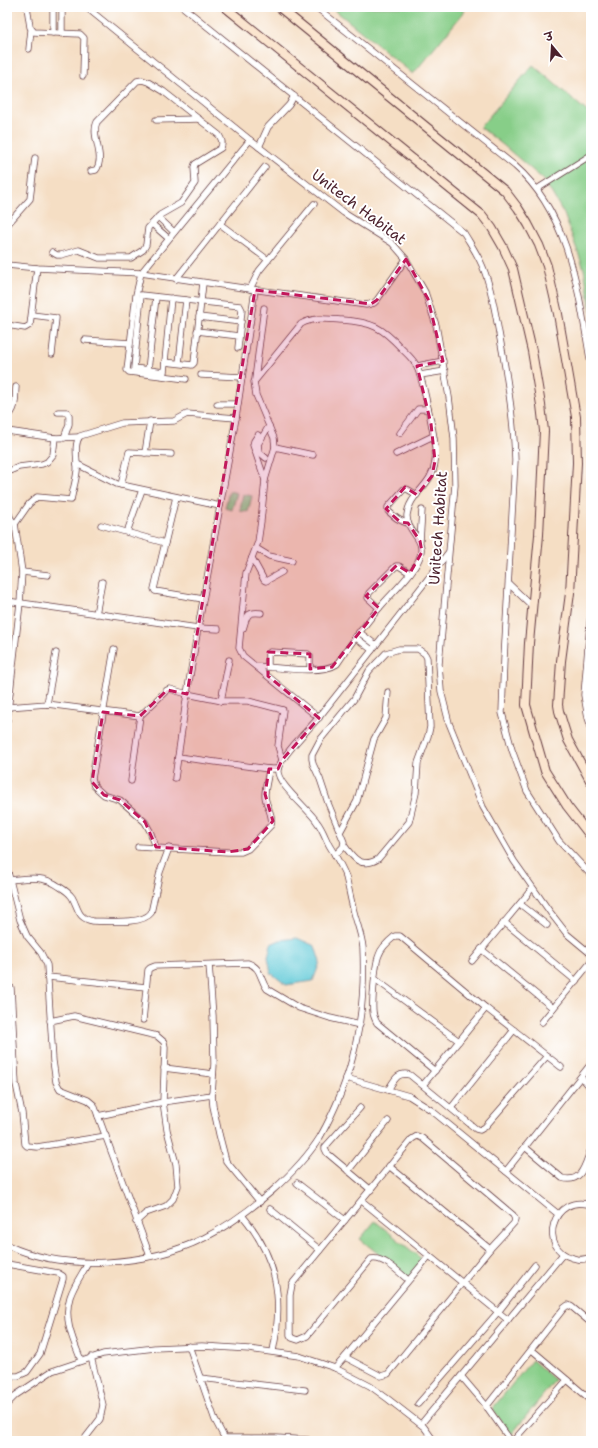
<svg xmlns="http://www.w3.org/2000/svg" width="598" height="1448" font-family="'Shantell Sans','Playpen Sans Deva',sans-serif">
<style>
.green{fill:#87ce88;stroke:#68765a}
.water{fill:#5cc8d6;stroke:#537480}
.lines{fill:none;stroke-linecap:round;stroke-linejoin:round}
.street-casing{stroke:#643c42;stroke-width:7}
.secondary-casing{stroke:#643c42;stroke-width:10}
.street{stroke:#fff;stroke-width:5.5}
.secondary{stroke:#fbe5cf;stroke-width:8}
.marked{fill:#c2185b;fill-opacity:0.2;stroke:#c2185b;stroke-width:3;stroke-dasharray:8 5;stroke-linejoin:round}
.labels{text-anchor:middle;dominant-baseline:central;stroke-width:4;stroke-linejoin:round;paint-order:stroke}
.street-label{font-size:15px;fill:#4a1f2b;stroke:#fff}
</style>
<rect width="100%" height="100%" fill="#fff"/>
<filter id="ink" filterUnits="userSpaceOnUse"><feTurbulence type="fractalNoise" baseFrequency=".025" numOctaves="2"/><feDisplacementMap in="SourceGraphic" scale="8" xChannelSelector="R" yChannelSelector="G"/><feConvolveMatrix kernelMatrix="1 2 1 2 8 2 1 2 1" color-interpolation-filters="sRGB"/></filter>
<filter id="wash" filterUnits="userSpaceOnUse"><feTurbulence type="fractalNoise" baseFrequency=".012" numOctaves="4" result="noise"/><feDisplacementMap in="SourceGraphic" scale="16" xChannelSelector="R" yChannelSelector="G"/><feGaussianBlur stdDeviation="0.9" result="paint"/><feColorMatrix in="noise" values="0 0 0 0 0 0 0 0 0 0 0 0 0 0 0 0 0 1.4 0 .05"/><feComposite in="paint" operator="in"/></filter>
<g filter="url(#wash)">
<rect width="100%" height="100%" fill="#f5dec4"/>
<g class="green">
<polygon points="331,7 460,7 465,11 413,74"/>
<polygon points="533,65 591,115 591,312 584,269 564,214 544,180 503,145 480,127"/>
<polygon points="229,491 237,493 232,510 225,508"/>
<polygon points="243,494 252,496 248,512 240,511"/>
<polygon points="375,1221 423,1260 408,1278 360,1239"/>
<polygon points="532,1360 555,1380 511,1435 492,1409"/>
</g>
<polygon class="water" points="297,938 315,946 320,962 313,981 286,985 271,973 268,957 271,944 280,940"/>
</g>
<g filter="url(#ink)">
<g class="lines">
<defs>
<g id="street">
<polyline points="27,7 30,27 34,32 80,34 84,38 83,76"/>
<polyline points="86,7 250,140 344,213 392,243 406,259 425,292 436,325 449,397 454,438 455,485 439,664 441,691 449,723 483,807 514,861 550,912 567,934 591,954"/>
<path d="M183,7l281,226c7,12 15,23 20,37 8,20 11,42 15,63 8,42 15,85 16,128l-11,198 -2,54 10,37 15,41 32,50 32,34"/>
<path d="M316,7l199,159c56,49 64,130 76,199"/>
<polyline points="53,33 53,7"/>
<polyline points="62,34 62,7"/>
<polyline points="29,49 31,30"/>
<polyline points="156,120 199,119"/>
<polyline points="259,147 268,127 289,105 294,96"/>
<polyline points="537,189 591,155"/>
<polyline points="158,217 174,232"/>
<polyline points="152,224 168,238"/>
<polyline points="220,224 268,260"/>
<polyline points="7,225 30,199 35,158"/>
<path d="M52,252l5,3h4l18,-5 20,8h32l12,-8 3,-5 2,-17 12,-13 21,-12 14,-20 -1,-16 1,-3 26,-16c2,-5 1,-8 -2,-13l-56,-44 -15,-9 -6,-2 -5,1 -40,41c-7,14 9,34 -1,48l-5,1"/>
<polyline points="7,265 37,268 141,273 229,286 366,305 374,303 377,300 406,259"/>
<polyline points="176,279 265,167"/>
<polyline points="250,289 259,271 314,204"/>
<polyline points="171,298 164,372 134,368 141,295 240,306 242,310 238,348"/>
<polyline points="32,315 56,318 52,354"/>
<polyline points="199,317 241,322"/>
<polyline points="7,325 25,328 30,325 37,268"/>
<polyline points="197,331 239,336"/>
<polyline points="85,340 130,343"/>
<polyline points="165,362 192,365 194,363 203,283"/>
<polyline points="179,363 186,300"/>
<polyline points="417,366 443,361"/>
<polyline points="148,370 156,297"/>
<polyline points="201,375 242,377"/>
<polyline points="420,375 445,371"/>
<polyline points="186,379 129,372 127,370 136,295 141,273 250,140"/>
<polyline points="255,379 264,308"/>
<polyline points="217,404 238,404"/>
<polyline points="58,412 67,412 69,415 69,424 64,438"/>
<path d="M7,416c10,-5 8,-19 9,-29"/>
<polyline points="7,431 55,438 79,437"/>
<polyline points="400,433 418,409 428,409"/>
<polyline points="258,435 254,441 253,445 265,480"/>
<polyline points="275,447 313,455"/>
<polyline points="145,453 150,421"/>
<polyline points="396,454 433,436"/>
<polyline points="266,458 259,452 258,444 269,426"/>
<polyline points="77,464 117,484 220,506"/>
<polyline points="7,472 19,467 42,464 47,462 53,455 55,438"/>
<polyline points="121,485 129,452 171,454"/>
<polyline points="176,497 154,589 155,591 203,599"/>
<polyline points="7,509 11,519 15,524 22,572 20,603 7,720"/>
<path d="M408,523c-9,-2 -13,-6 -20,-12v-4l16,-18h3l10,6"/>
<path d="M15,524l14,-20 8,-7 34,3c2,-10 5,-20 6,-29 1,-10 -4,-26 3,-35l42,-13 52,-2 13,-7 49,4"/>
<polyline points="101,525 165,543"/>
<polyline points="127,532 142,490"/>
<polyline points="420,541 422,510"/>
<polyline points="256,548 269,556 292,561"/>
<polyline points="252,558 264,580 266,581 282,572"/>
<polyline points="22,572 48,575"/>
<polyline points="509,584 532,606"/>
<polyline points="7,601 198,628 236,418 255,290"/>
<polyline points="379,608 368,598 369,593 396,566 399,566 410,573"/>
<polyline points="591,611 584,695 588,718 591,727"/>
<polyline points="96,614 102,582"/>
<path d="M243,629c4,-12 3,-18 18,-16"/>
<polyline points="359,632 376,645"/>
<polyline points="355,637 372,650"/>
<polyline points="114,649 92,779 94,786 104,795 120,800 145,822 150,831 156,847"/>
<path d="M256,666c20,1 65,9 81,-2 14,-21 28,-40 44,-58 11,-13 32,-32 38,-47 9,-20 -13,-26 -12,-44 2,-21 26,-30 28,-53 2,-16 -3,-34 -6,-50 -4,-16 -6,-33 -13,-47 -3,-6 -9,-11 -14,-16 -20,-22 -30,-27 -60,-29 -14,-1 -28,-3 -41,4l-47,58 2,13 18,43 1,9 -10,33 -4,41 -3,21 -12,31 -7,75 4,8 76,62"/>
<polyline points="268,667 268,654 270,652 308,654 310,656 310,669"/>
<polyline points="221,701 229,660"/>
<polyline points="47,704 56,653"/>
<polyline points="8,707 47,704 140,716 167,690 170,689 187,694 222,701 248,701 283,710 278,746 282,760"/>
<polyline points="178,757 269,769 278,769"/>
<polyline points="175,778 187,694 198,628 218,629"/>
<polyline points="131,781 140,716"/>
<polyline points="340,832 357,801 374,739 386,718 388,692"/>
<path d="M138,847l90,5h13l7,-3 23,-24c3,-10 -6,-20 -6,-30 0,-8 3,-17 4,-26"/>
<path d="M335,855l8,-8 1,-5 -16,-39 -8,-24 -7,-15 -1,-5v-4l8,-15 34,-41 15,-28 17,-18 13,-4h19l7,5 2,4 3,69 -2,9 -10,27 -2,30 -7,29 -31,37c-17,10 -25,-1 -34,-14"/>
<polyline points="7,868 20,920 27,936 41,953 47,965 53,1061 56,1082 60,1089 88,1100 94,1105 150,1256"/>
<path d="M9,880c20,-2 35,-5 51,7 5,3 9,6 12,10 7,12 5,21 21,24 14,0 49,4 58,-8l9,-41 9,-24"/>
<polyline points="520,904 547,925"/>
<polyline points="504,922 576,981"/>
<polyline points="481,949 553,1008"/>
<polyline points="472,961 527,895 532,888"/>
<polyline points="209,965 213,1016 214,1064 212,1095 213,1106 219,1134 226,1161 260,1202"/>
<polyline points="48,977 146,987"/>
<polyline points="375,979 459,1041"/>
<polyline points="11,988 16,1084 22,1113 25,1144 27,1146 37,1147 106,1136"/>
<path d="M143,1020l5,-50 2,-2 5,-2 93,-3c14,5 11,15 19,26l32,19 31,10 30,7"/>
<polyline points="50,1021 74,1016 157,1036 164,1042 165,1047 163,1102 167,1130 176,1164 178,1186 173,1199 166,1206 146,1213 136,1222"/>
<polyline points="542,1022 591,962"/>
<polyline points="164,1068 213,1074"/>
<path d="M435,1071l-58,-48c-2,-4 -4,-7 -4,-12 -1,-9 2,-48 6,-56 2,-7 11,-15 16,-19h5l86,72 75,59"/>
<polyline points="581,1077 591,1088"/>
<polyline points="346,1078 409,1096 431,1110 558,1214"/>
<polyline points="423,1085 486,1008"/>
<path d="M388,1090c6,-9 9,-19 22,-15l66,54 4,1 5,-3 62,-71"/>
<polyline points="360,1108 325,1147 325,1149 327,1153 371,1190"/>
<polyline points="451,1108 514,1030"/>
<polyline points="98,1116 163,1102 212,1095"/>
<path d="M525,1147l37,31c20,6 23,-14 29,-29"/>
<polyline points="389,1166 490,1249"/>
<polyline points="348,1171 388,1121"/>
<polyline points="506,1171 590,1065"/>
<polyline points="297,1183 345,1220"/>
<polyline points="362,1201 508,1320"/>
<path d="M591,1205c-39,-12 -54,44 -18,53 6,2 12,2 18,-1"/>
<polyline points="270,1209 320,1250"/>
<path d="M242,1215c35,42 42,83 31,136"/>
<path d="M7,1245c57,27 141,21 197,-7 24,-12 47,-29 68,-47 18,-16 35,-33 48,-54 34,-60 46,-121 43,-189 -1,-12 -6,-24 -9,-36 -3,-11 -5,-23 -8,-35 -4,-11 -11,-22 -17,-32 -4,-8 -7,-17 -12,-23 -8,-13 -42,-39 -39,-53 3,-13 32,-41 42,-53 43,-54 86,-109 128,-163"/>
<polyline points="7,1264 58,1273 63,1276 63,1279 40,1354 27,1372 18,1376 7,1376"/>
<path d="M408,1280c-9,-8 -25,-24 -37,-21l-64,77 -9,4 -6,-2 -2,-3v-40l2,-11 120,-145 5,-3 5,2 91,77 2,4 -1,4 -24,26 -102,125 -7,2 -36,-19 84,-101"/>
<polyline points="189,1346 215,1420 226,1441"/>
<polyline points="532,1350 591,1400"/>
<path d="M81,1360c-8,-20 -18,-41 -11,-63 4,-12 12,-23 18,-34"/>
<polyline points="335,1368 345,1357"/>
<polyline points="461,1376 484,1403 511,1441"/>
<polyline points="200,1378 305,1390"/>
<polyline points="7,1404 16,1395 52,1371 103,1354 155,1348 202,1346 249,1349 299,1356 335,1368 370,1386 388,1399 424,1427 434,1441"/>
<polyline points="418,1404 498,1312 535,1265"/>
<polyline points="486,1407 564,1308 568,1305 572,1307 591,1323"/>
<polyline points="421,1424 563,1254"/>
<polyline points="224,1438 277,1438 308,1440"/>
<polyline points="83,1441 100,1419 103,1405 91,1357"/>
<polyline points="513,1441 567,1380"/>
<polyline points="588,1441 591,1437"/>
</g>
<g id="secondary">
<polyline points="225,7 482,215 492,228 503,247 513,269 532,351 541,405 544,431 539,535 529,643 526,705 545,771 567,806 591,837"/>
<polyline points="279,7 505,191 518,208 528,224 539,245 547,266 558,314 576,417 577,463 570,593 561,661 558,705 559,711 568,740 591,782"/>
</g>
</defs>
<use href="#street" class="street-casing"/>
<use href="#secondary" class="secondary-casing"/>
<use href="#street" class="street"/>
<use href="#secondary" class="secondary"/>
</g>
</g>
<path class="marked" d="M406,259l22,40 15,62 -26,5 14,58 4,37 -3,15 -15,19 -12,-8 -19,22 14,13 8,1 12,18 2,11 -12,21 -13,-8 -31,31 13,12 -47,59 -22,2v-15l-42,-2v24l51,42 -37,42 -4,9h-9l-4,25 8,27 -25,28 -20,3 -72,-5 -11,-25 -25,-22 -16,-5 -12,-13 11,-70 37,4 27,-26 20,4 68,-404 116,14 6,-4z"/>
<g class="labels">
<g class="street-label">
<text transform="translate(359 207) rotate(37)">Unitech Habitat</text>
<text transform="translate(438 528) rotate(-86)">Unitech Habitat</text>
</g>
</g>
<rect width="598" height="1448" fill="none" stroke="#fff" stroke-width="24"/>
<g transform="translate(552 46) rotate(342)" stroke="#ffffff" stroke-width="3" paint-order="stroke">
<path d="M0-3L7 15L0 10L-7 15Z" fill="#4a1f2b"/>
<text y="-6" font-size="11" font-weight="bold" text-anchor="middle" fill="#4a1f2b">उ</text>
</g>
</svg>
